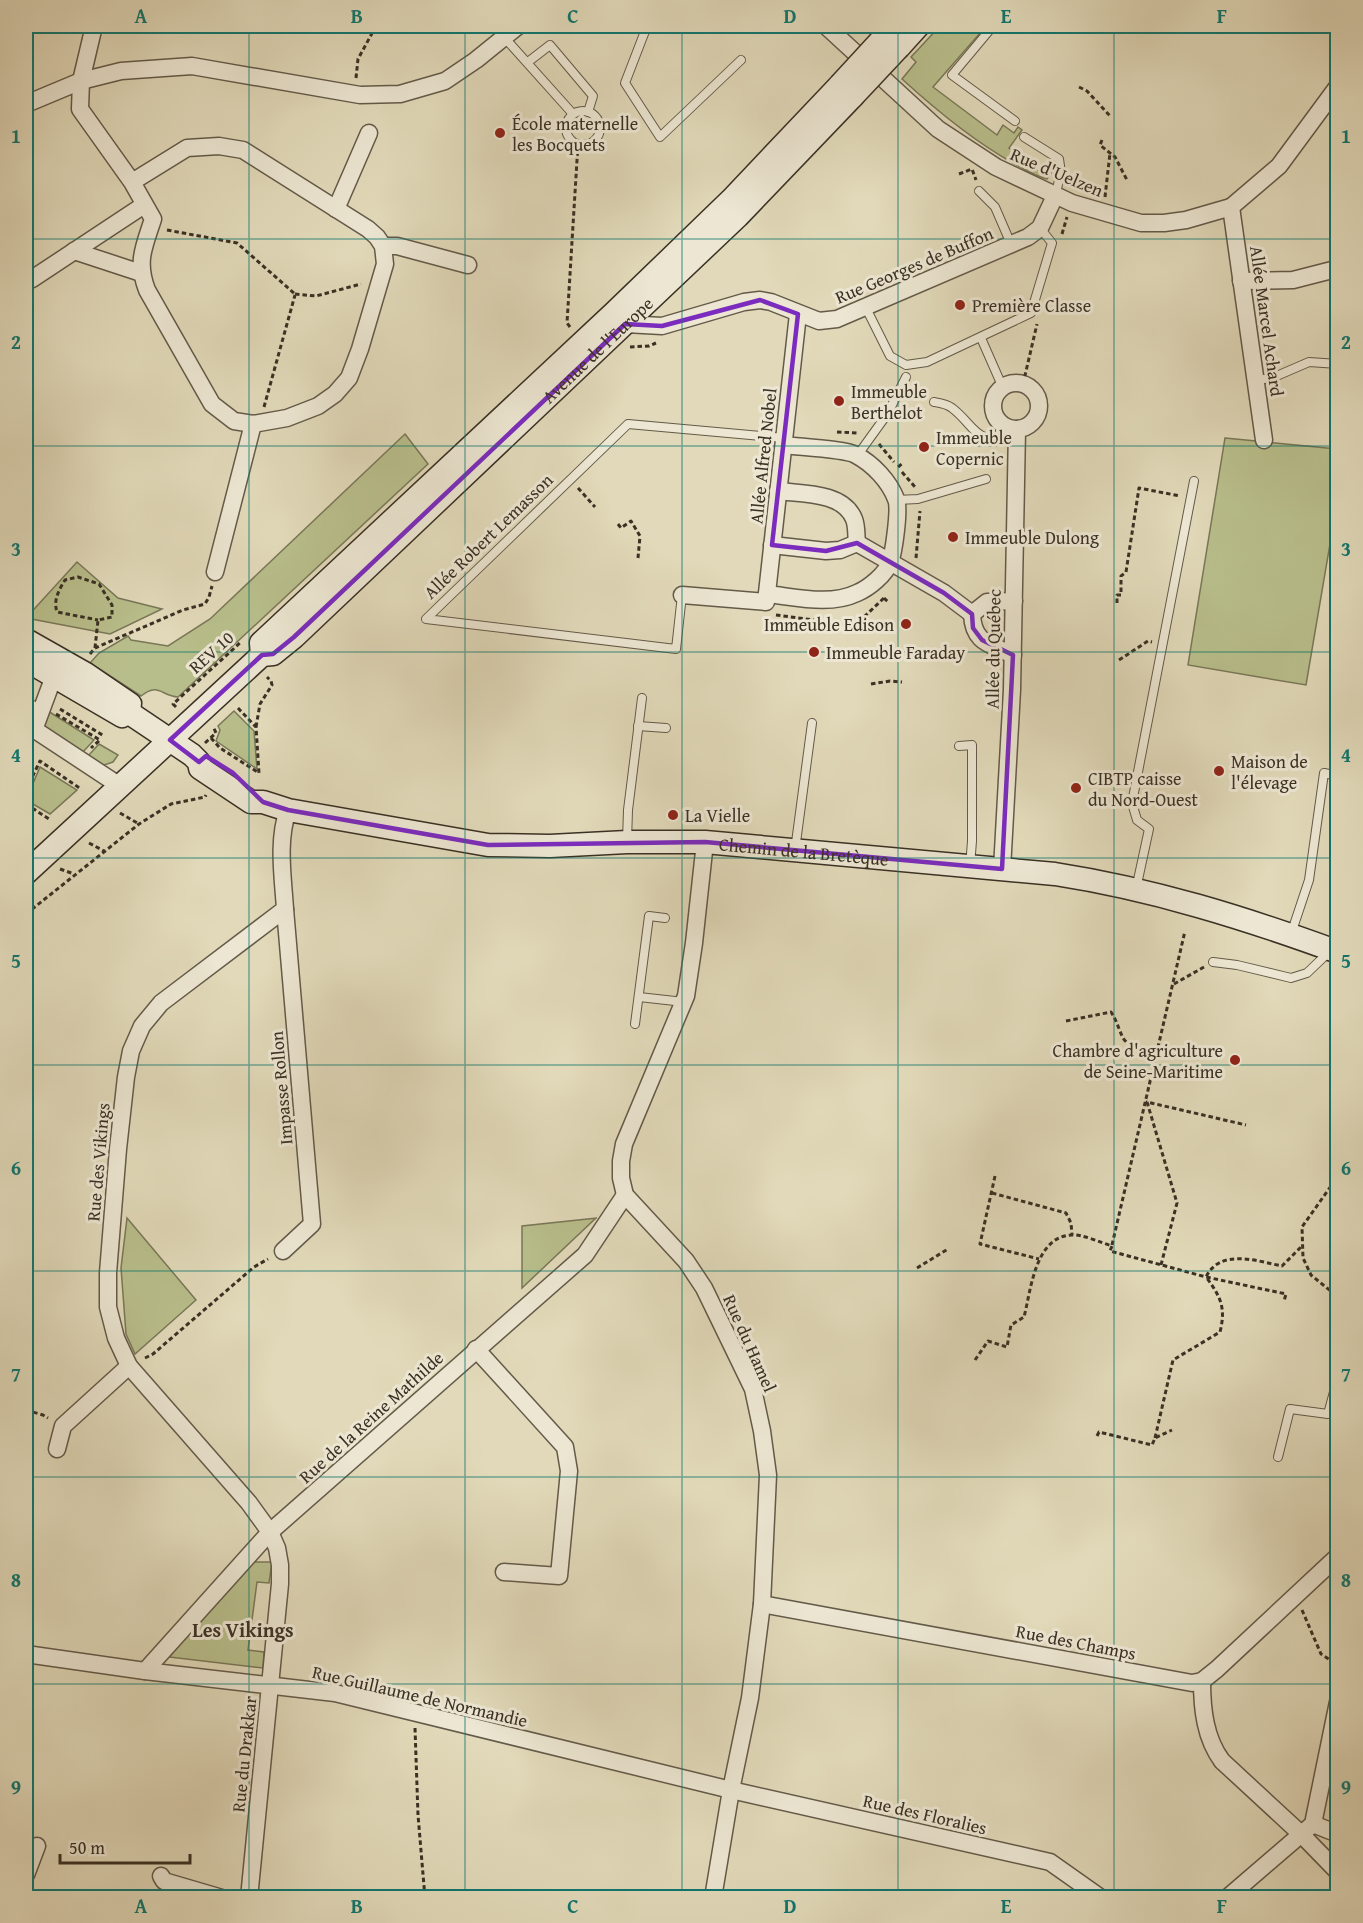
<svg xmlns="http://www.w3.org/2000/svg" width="1363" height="1923" font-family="'Gentium Book Plus',serif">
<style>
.green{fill:#b8be8b;stroke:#797758;stroke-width:1.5}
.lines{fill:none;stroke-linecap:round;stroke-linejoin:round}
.lane-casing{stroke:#645a49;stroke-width:10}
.street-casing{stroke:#645a49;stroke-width:19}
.secondary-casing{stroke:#3a3024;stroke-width:25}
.path{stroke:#3a3024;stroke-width:3;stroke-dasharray:4.5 3;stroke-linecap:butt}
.lane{stroke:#ece6d2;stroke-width:8}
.street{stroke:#ece6d2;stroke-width:16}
.secondary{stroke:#ece6d2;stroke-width:22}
.secondary-bridge-casing{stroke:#3a3024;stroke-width:25;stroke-linecap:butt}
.secondary-bridge{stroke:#ece6d2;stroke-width:22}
.marked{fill:none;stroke:#7b2cbf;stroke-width:4.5;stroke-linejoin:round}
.grid{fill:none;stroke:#0f766e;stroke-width:1.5;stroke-opacity:0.55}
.poi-dot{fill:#8f2418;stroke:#ece6d2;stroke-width:2}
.labels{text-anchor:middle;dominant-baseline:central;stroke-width:6;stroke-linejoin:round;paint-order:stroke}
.poi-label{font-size:18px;fill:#3a3024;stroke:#ece6d2;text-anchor:start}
.street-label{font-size:18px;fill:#3a3024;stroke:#ece6d2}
.neighbourhood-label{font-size:20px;font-weight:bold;fill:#3a3024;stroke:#ece6d2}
.neatline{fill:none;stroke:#0f766e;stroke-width:2}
.grid-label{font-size:20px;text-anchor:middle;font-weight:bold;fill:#0f766e}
</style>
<rect width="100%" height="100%" fill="#e1d9b9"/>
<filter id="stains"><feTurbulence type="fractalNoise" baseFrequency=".00333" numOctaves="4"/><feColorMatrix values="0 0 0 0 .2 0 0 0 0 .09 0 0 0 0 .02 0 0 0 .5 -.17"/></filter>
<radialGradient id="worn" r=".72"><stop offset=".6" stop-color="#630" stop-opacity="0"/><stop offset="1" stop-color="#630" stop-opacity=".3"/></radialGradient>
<g class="green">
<path d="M940,26h32l9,6 -48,55 64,48 6,-10 11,8 4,-6 4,3 -13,18 35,27 7,-12v10l-4,6c-12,-3 -23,-10 -34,-16 -41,-23 -76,-52 -111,-84l14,-17 -5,-5z"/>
<path d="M405,434l23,30 -250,233c-17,-1 -19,-15 -37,-1l-51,-33 9,-10 29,-17 3,4 37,6 42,-27z"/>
<polygon points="1225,438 1337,449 1337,503 1306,685 1188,665"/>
<polygon points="77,562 118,598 162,609 110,634 26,618"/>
<polygon points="48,711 94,740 82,753 44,726"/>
<polygon points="234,711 254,731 257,769 216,741 220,730 218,726"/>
<polygon points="99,744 118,755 113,762 101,766 87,757"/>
<polygon points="40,767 77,790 50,814 26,800"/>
<polygon points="127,1218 196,1300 135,1354 126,1334 121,1268"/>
<polygon points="597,1218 596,1218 522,1288 522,1226"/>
<polygon points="252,1562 272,1562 269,1583 257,1582 248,1650 264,1652 263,1668 169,1657"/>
</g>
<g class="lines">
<defs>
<g id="lane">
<polyline points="647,26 625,83 660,137 741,60"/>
<polyline points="993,26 952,75 1015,121"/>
<polyline points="504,37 573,114"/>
<polyline points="528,62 550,45 593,96 588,112"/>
<circle cx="583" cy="128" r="17"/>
<polyline points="1024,137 1059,159 1061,173 1055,196"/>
<polyline points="979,191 995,207 1011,244"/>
<polyline points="865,306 890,356 906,365 927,362 1031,313 1052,243 1040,228"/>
<polyline points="981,338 1003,388"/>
<polyline points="1256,380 1272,378 1309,362 1338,364"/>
<polyline points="26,389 29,387"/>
<path d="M934,402c6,1 13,2 18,6 22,16 27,44 57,20"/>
<polyline points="857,456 888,413 906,377"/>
<polyline points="897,500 918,499 986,479"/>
<polyline points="682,595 676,649 426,619 628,424 784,438"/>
<polyline points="26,701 41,710"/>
<polyline points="638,726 666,728"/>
<polyline points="959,746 972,745 972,841 970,866"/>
<polyline points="627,841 628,810 642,698"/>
<polyline points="795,850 812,723"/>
<polyline points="1136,889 1149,829 1137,820 1132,803 1194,481"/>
<polyline points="1291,934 1309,880 1324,773 1338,776"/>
<polyline points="1213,962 1237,965 1291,978 1307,973 1330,951"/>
<polyline points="639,997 684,1002"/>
<polyline points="635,1024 649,916 665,918"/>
<polyline points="1278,1457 1290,1409 1328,1414 1338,1377"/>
</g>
<g id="street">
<path d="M94,26l-13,55 -1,28 52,73 21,37c-9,28 -17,42 -6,71l65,114 22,17 19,3 34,-6 31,-12 17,-12 14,-16 11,-29 25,-85 -2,-18 -6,-9 -9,-8 -125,-79 -24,-4 -32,2 -55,34"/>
<polyline points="826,26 938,129 996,167 1072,203 1141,223 1164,223 1186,220 1231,207 1279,166 1338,86"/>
<polyline points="26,104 81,81 121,71 192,66 360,95 400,94 445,81 476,60 518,26"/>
<polyline points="1231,207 1264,440"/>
<polyline points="336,209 369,133"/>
<polyline points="383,246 397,246 468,265"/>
<polyline points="74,251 141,273"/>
<polyline points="26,278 32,279 144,205"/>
<polyline points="1241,281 1293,280 1332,270"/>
<polyline points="625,324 662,326 744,302 760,300 771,302 819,321 837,319 1028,237 1040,228 1055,196"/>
<circle cx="1016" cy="406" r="23"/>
<path d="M778,491c25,3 65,1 76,28 3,7 2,17 3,24"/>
<polyline points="857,543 944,593 972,614"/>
<polyline points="772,545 826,551 840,550 857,543"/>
<polyline points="215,572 253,424"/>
<path d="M767,594c29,3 63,12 90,-1 12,-5 29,-19 33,-31 4,-10 10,-54 6,-63 -7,-18 -23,-35 -40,-44 -10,-6 -58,-8 -72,-10"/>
<polyline points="682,595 766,602 798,314"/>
<path d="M972,614c1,29 18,30 41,41"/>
<polyline points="972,614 987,602 1014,601"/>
<polyline points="26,724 120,786"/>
<polyline points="34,730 54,676"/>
<polyline points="705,842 694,943 686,996 624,1144 621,1161 621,1178 625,1195 686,1261 704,1288 753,1389 762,1431 768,1475 762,1604 750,1698 731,1790 713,1898"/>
<polyline points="1002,869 1012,690 1017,429"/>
<polyline points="283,1251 312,1224 285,909"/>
<polyline points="476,1349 565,1447 569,1471 559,1576 504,1572"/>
<polyline points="57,1449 63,1426 129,1366"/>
<polyline points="762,1604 1192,1683 1202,1681 1217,1669 1338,1556"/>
<polyline points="26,1654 145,1671 335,1693 731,1790 1050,1862 1101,1898"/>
<polyline points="145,1671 270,1532 585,1255 625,1195"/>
<path d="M1202,1681c0,28 3,57 20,80l79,73 37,38"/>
<polyline points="1313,1824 1338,1834"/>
<polyline points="26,1875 37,1846"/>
<polyline points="161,1876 164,1881 222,1898"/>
<path d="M249,1898l31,-314v-19l-3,-17 -7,-16 -21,-29 -120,-137 -13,-28 -8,-31v-34l10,-124 8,-72 5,-26 11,-25 19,-23 124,-94c-2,-32 -8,-68 3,-99"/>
<polyline points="1227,1898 1313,1824 1338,1702"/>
</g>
<g id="secondary">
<polyline points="899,47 918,26"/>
<polyline points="26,640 86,674 130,704 128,712"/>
<polyline points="262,655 261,643 614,313 731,200 840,85"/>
<polyline points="26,660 122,716 128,712"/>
<path id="s1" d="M128,712l64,43 7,7 1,6 51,34h12l25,8 200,35 62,1 77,-4h78l350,32c97,15 190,44 283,78"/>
<path id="s2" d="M26,873l236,-218 11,-1 21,-17 444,-421 115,-120"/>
</g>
</defs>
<use href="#lane" class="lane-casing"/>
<use href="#street" class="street-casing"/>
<use href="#secondary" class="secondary-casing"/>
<g class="path">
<polyline points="356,78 358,59 376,26"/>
<polyline points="1079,87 1087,91 1110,116"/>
<polyline points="1102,140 1100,145 1115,157 1127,180"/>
<polyline points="959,174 972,169 976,180"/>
<polyline points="1105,197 1110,153"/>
<polyline points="167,230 237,243 295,294"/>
<polyline points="1062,234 1067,217"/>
<polyline points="295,294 316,296 361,284"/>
<polyline points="570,327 567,323 578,144"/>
<polyline points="630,347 649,346 656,343"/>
<polyline points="1023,384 1037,324"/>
<polyline points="264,407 295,295"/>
<polyline points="837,432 857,433"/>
<polyline points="879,444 894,462"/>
<polyline points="898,467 903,463"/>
<polyline points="902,472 915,487"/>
<polyline points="578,488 595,507"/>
<polyline points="618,524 621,528 631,521 640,536 638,558"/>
<polyline points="916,558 920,511"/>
<polyline points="884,598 889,603"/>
<polyline points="1117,603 1117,595 1121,595 1121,576 1126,572 1139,488 1180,496"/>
<polyline points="776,615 844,624 865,616 884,598"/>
<path d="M95,648l3,-28 14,-3v-12l-13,-21 -21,-7 -13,3c-6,10 -12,20 -8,32l41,8"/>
<polyline points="90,654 95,648 183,610 205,604 209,597 212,586"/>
<polyline points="1119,660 1148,641 1152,642"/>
<polyline points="871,684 890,681 902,682"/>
<polyline points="176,707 173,704 241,642"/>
<polyline points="60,709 104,736"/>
<polyline points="56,714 100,740 91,748"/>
<polyline points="256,727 260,704 272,685 271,681 267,677"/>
<polyline points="211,738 220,748 259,773 256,727 236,706"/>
<polyline points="205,743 216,733 213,726"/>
<polyline points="26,790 40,761 81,789"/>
<polyline points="26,804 49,819"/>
<polyline points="120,813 139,824"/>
<polyline points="89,843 104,851"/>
<polyline points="60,869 74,874"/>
<polyline points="26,899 33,892"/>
<polyline points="26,914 139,824 171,804 205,797 206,795"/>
<polyline points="1174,984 1204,967"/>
<path d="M1066,1021l45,-9c6,9 8,18 12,26 10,15 37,16 53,20"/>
<polyline points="995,1176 980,1244 1039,1259"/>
<polyline points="1331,1186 1302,1227 1303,1258 1311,1275 1338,1297"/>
<polyline points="992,1193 1066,1213 1071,1223 1072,1235"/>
<polyline points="1112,1245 1185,931"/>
<polyline points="1161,1265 1177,1203 1147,1102 1246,1125"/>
<polyline points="917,1268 948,1249"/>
<polyline points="145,1358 153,1354 254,1267 268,1259"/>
<path d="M975,1360l13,-19 19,6 4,-22 13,-8c7,-27 11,-81 48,-82 10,-1 30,8 40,11l-2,5 96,26 80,17 -2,7"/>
<polyline points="26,1410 43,1415 48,1418"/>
<polyline points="1097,1436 1099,1432 1152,1445 1155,1438 1172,1430"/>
<path d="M1155,1438l18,-78 47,-28c6,-24 1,-35 -14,-55 14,-29 51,-16 76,-11l20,-20"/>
<polyline points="1302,1610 1321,1654 1338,1665"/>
<polyline points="415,1728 418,1815 425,1898"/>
</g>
<use href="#lane" class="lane"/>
<use href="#street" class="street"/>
<use href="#secondary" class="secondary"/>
<defs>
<g id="secondary-bridge">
<polyline points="840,85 886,35"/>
<polyline points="853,96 899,47"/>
</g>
</defs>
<use href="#secondary-bridge" class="secondary-bridge-casing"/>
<use href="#secondary-bridge" class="secondary-bridge"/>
</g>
<path class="marked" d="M760,300l38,14 -26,231 54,6 31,-8 87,50 28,21 1,14 9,12 31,15 -11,214 -297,-27 -217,3 -200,-35 -25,-8 -30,-29 -27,-17 -7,6 -29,-22 92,-85 11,-1 21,-17 331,-313 37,2z"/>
<path class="grid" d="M249,26v1872M465,26v1872M682,26v1872M898,26v1872M1114,26v1872M26,239h1312M26,446h1312M26,652h1312M26,858h1312M26,1065h1312M26,1271h1312M26,1477h1312M26,1684h1312"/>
<g class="poi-dot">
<circle cx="500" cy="133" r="6"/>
<circle cx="960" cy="305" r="6"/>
<circle cx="839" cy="401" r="6"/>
<circle cx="924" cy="447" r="6"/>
<circle cx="953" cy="537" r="6"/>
<circle cx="906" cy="624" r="6"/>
<circle cx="814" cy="652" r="6"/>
<circle cx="1219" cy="771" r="6"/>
<circle cx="1076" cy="788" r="6"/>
<circle cx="673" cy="815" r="6"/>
<circle cx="1235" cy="1060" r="6"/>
</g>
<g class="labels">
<g class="poi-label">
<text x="512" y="123">École maternelle<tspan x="512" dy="21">les Bocquets</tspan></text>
<text x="972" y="305">Première Classe</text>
<text x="851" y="391">Immeuble<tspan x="851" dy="21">Berthelot</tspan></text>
<text x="936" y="437">Immeuble<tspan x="936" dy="21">Copernic</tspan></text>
<text x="965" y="537">Immeuble Dulong</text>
<text x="894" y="624" text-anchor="end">Immeuble Edison</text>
<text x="826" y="652">Immeuble Faraday</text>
<text x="1231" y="761">Maison de<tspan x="1231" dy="21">l'élevage</tspan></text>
<text x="1088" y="778">CIBTP caisse<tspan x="1088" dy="21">du Nord-Ouest</tspan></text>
<text x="685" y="815">La Vielle</text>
<text x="1223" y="1050" text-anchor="end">Chambre d'agriculture<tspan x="1223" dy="21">de Seine-Maritime</tspan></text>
</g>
<g class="street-label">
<text transform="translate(1057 172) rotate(23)">Rue d'Uelzen</text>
<text transform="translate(914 265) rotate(-23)">Rue Georges de Buffon</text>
<text transform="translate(1267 321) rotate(82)">Allée Marcel Achard</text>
<text stroke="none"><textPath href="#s2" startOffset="777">Avenue de l'Europe</textPath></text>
<text transform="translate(763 456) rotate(-84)">Allée Alfred Nobel</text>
<text transform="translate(488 536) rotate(-44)">Allée Robert Lemasson</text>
<text transform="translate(993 649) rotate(-89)">Allée du Québec</text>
<text transform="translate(211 652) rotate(-42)">REV 10</text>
<text stroke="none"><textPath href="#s1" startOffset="712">Chemin de la Bretèque</textPath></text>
<text transform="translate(281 1088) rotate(-95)">Impasse Rollon</text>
<text transform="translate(98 1162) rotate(-85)">Rue des Vikings</text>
<text transform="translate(750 1343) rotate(66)">Rue du Hamel</text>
<text transform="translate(371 1417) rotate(-42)">Rue de la Reine Mathilde</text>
<text transform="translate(1076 1642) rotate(11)">Rue des Champs</text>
<text transform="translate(420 1696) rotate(13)">Rue Guillaume de Normandie</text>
<text transform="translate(244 1754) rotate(-84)">Rue du Drakkar</text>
<text transform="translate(925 1814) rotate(13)">Rue des Floralies</text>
</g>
<g class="neighbourhood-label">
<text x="243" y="1629">Les Vikings</text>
</g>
</g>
<rect width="1363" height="1923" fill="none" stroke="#e1d9b9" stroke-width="66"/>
<path d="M60 1854v9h130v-9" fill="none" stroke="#3a3024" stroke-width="3"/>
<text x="69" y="1854" font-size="18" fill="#3a3024" stroke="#ece6d2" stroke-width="4.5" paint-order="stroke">50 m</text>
<rect x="33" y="33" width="1297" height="1857" class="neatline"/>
<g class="grid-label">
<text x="141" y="23">A</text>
<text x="357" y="23">B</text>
<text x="573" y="23">C</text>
<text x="790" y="23">D</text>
<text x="1006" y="23">E</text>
<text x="1222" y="23">F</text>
<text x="16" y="143">1</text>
<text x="1346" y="143">1</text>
<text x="16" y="349">2</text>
<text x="1346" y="349">2</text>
<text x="16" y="556">3</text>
<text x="1346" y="556">3</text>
<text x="16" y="762">4</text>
<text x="1346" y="762">4</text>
<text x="16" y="968">5</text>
<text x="1346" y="968">5</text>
<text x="16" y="1175">6</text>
<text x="1346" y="1175">6</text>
<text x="16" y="1381">7</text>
<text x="1346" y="1381">7</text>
<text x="16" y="1587">8</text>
<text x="1346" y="1587">8</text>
<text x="16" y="1794">9</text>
<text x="1346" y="1794">9</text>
<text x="141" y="1913">A</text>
<text x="357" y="1913">B</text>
<text x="573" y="1913">C</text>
<text x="790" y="1913">D</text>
<text x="1006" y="1913">E</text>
<text x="1222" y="1913">F</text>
</g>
<rect width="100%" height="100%" filter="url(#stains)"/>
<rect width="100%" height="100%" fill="url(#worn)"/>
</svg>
